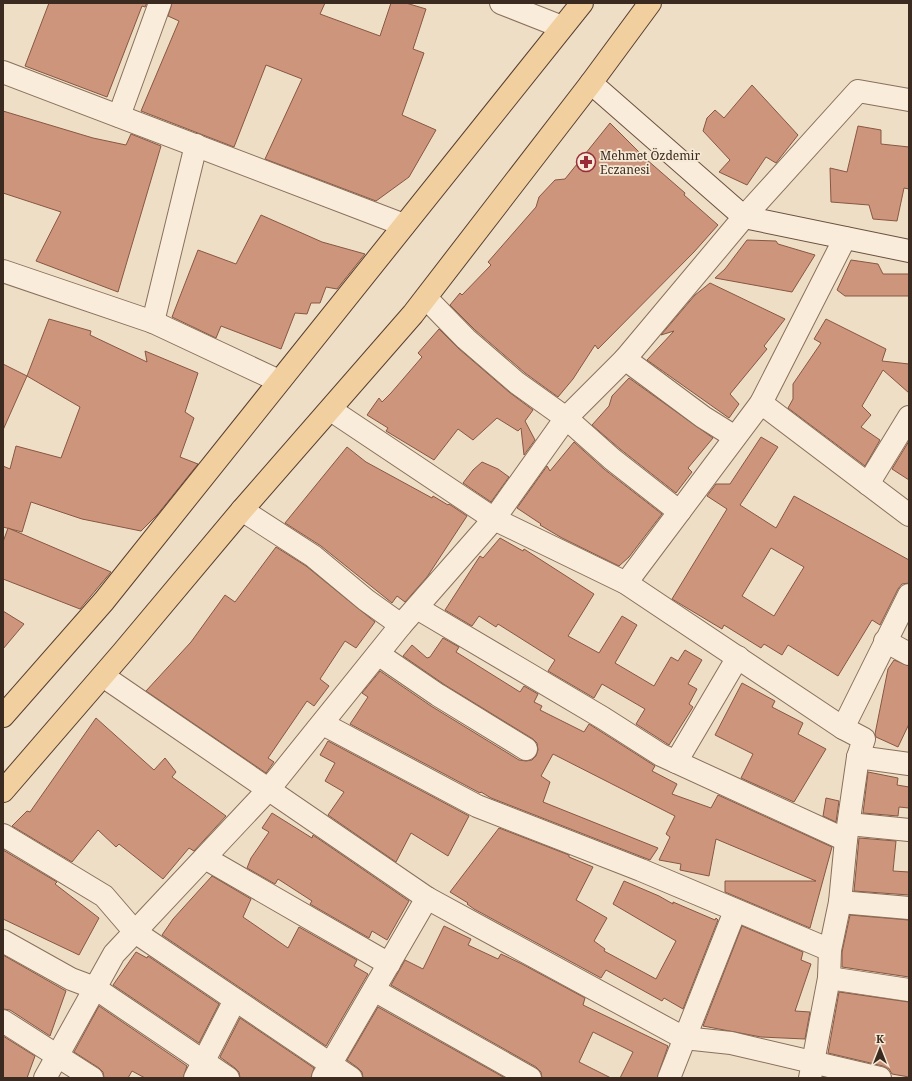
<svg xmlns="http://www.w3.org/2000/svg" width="912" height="1081" font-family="'Noto Serif',serif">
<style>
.building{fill:#cc957c;stroke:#895741;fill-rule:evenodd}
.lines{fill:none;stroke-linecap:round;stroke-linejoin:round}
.street-casing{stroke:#8a705c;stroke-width:24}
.secondary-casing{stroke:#6c513f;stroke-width:24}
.primary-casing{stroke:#583e30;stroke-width:24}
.street{stroke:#f9ecda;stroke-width:22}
.secondary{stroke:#f9ecda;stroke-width:22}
.primary{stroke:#f1cf9f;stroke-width:22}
.labels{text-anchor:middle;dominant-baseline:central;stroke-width:3.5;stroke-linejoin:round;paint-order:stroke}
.poi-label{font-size:12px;fill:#3a2a1f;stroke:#f6e9d6;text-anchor:start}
</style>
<rect width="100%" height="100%" fill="#eedec6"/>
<g class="building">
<polygon points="49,3 147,3 145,7 142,6 107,97 25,66"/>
<polygon points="172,3 325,3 320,14 380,36 391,3 406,3 426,9 413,49 424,53 402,115 436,130 409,177 376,201 265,159 302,79 266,65 234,147 141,111 179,21 168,16"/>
<polygon points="752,85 798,135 776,163 766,157 747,185 719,172 730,160 703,131 707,118 715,110 724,118"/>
<polygon points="3,111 93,138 126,145 131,134 161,146 118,292 36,261 61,212 3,193"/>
<polygon points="610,123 646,159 685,193 684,195 718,225 694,252 598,349 595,345 573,379 558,397 525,373 475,330 450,305 460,293 462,295 491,265 488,262 536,207 539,197 555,180 565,179"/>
<polygon points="858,126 881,130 881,144 909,147 909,189 904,188 897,221 873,219 869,205 831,202 830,168 847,172"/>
<polygon points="261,215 322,242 365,254 337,289 326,287 320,303 311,303 307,314 295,313 281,349 221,326 216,338 172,317 198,250 236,264"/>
<polygon points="747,240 776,241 778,244 815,255 792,292 715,278 725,269"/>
<polygon points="851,260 878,264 883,274 909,274 909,296 845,296 837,290"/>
<polygon points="710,283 785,319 764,346 767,349 730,394 739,404 729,418 647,360 674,331 661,335 695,295"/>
<polygon points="49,319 91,331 90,335 147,362 145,351 198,373 185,412 194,418 180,457 198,464 157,515 141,531 82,519 31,502 22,532 3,527 3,466 10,469 16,446 61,458 80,407 27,376"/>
<polygon points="826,319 886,349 882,361 909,364 909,393 883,370 862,406 871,415 861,427 880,440 865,466 788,408 793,399 793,384 821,343 814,339"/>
<polygon points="439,329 458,348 509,392 533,410 525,421 535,440 524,455 521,428 518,431 497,418 473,440 458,429 434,460 386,431 388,428 367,415 379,398 382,402 391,393 422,357 418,353"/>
<polygon points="3,364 27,376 3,430"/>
<polygon points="629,378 713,438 688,468 692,472 676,493 620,449 592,425 609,406 612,396"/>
<path d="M761,437l17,10 -38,58 36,23 18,-32 115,64v23l-7,1 -4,5 -18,36 -8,-5 -34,56 -50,-31 -6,10 -18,-11 -3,4 -37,-23 -2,4 -50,-30 55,-90 -20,-13 9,-12h14zM771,548l33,19 -30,49 -32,-20z"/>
<polygon points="909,441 909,480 892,469"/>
<polygon points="574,442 604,469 662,514 629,557 619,566 562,538 540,525 541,524 517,508 547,466 550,471"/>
<polygon points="347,447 366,462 432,498 433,496 448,505 449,504 467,516 427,577 405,602 397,596 392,603 321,546 285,523"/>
<polygon points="482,462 498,469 509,477 491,502 463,483 473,470"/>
<polygon points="8,528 111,572 80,609 3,579 3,542"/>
<polygon points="500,538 523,551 524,549 594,594 568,636 599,653 622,616 637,625 615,663 654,686 671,657 678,661 685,650 702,660 688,684 697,689 689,704 693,707 669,745 636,724 645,709 602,684 594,698 548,671 555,660 498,624 496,627 479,616 472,626 445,610 480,556 483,558"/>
<polygon points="276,547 306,566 375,622 356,648 345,641 320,679 329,686 314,706 307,701 268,758 274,762 266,773 146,691 191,642 225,595 235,602"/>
<polygon points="3,611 24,624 3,649"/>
<polygon points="443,638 459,647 456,652 520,692 524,686 538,694 534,702 542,706 540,710 584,732 589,724 655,766 652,771 677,784 672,794 711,808 718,795 832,847 810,928 725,892 725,881 816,881 716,839 709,876 680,870 681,864 659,860 670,837 666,834 675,816 553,754 541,776 550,782 543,802 658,848 650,860 491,798 481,792 480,793 350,724 368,697 362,693 380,671 431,706 519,760 526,761 532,760 536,756 538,750 537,743 533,739 445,685 403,656 412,645 427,658 430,657"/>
<polygon points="894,660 909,666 909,724 898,747 876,737 875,734 888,669"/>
<polygon points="742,683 775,701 772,707 803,723 798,734 826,749 794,802 741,778 753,754 715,735"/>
<polygon points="96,718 154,770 165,758 176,772 172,777 226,816 194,851 189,848 163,879 119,844 116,847 98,830 72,862 12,826 27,811 30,812"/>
<polygon points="328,741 469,816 448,856 411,833 396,862 328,815 344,792 325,781 335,763 320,755"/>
<polygon points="868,772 898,778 897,785 909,787 909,808 899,807 898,816 863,813"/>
<polygon points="826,798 839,801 836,822 823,816"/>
<polygon points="272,813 312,838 313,835 409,901 387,940 372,931 369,938 310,904 312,901 278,879 275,884 247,868 251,858 269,832 262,828"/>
<polygon points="499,828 569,855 569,857 593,867 576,900 607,918 594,941 605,949 604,951 656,979 676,941 613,904 624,881 659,896 673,904 673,902 715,920 716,918 718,920 683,1009 664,998 662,1001 606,970 601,978 474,909 467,904 468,903 450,892"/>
<polygon points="859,838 896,841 893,871 909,872 909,895 854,891"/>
<polygon points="3,850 57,882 55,884 99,918 79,955 3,919"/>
<polygon points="212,876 251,899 243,917 288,948 299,927 357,960 354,966 368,974 326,1046 162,935 173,919"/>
<polygon points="850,915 909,920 909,977 842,967 842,952"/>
<polygon points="444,926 471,939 468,945 498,959 501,954 522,964 585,998 583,1005 668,1046 657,1078 620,1078 633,1052 593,1032 579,1062 611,1078 542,1078 541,1072 536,1067 391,985 405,960 423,969"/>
<polygon points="742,926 803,952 801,960 811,964 795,1011 810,1012 805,1039 761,1037 703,1026"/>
<polygon points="136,952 147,958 148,956 219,1004 199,1043 113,985"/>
<polygon points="3,955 66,991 50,1036 10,1010 3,1009"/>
<polygon points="839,992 909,1002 909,1077 892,1074 889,1069 883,1066 828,1053"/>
<polygon points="99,1006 187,1066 183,1078 145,1078 132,1071 128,1078 104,1078 103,1072 99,1068 74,1052"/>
<polygon points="378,1007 505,1078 363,1078 362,1072 358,1068 347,1060"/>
<polygon points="240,1018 314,1068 311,1078 240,1078 239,1072 235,1068 220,1057"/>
<polygon points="3,1036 35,1056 27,1078 3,1078"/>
</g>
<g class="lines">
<defs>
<g id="street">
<polyline points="501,3 562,27"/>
<polyline points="3,72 404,225"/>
<polyline points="119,116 160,3"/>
<polyline points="3,271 153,322 279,381"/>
<polyline points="426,298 466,339 517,383 566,418 612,459 672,506 680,511"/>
<polyline points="153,322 196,145"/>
<polyline points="625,359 703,417 735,437"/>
<polyline points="761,403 909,515"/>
<polyline points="331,410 494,519 626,583 843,728 864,739 858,757 846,840 840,902 830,950 829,978 810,1078"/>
<polyline points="868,484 909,417"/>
<polyline points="242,510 313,556 366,600 401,625"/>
<polyline points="626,583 761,403 845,238"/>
<polyline points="417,608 603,718 661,755 846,840"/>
<polyline points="885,641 909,654"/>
<polyline points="378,654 438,695 526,749"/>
<polyline points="103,676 427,898 684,1038 731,1043 880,1078"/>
<polyline points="323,724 477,806 641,870 830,950"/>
<polyline points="843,728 909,595"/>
<polyline points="858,757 909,764"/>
<polyline points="676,762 738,657"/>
<polyline points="849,824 909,830"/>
<polyline points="3,835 104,896 135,932 351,1078"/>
<polyline points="205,858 389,964"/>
<polyline points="840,902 909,908"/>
<polyline points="3,941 71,979 95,988 228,1078"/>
<polyline points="829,978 909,990"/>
<polyline points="374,990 530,1078"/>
<polyline points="3,1021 92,1078"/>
<polyline points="323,1077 427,898"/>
<polyline points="45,1078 114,954 269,789 401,625 494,519 566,418 625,359 744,217 858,91 909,100"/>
<polyline points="195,1078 235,1000"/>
<polyline points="669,1078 735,911"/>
</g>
<polyline id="secondary" points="591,83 744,217 909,251"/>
<g id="primary">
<polyline points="3,716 104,601 582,3"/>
<polyline points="3,791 123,652 242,510 413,314 591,83 650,3"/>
</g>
</defs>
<use href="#street" class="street-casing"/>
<use href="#secondary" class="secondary-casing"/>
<use href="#primary" class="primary-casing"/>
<use href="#street" class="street"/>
<use href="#secondary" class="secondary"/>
<use href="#primary" class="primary"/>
</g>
<defs>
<symbol id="pharmacy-ring" viewBox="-11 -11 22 22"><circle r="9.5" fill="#f6e9d6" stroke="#992c38" stroke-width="1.5"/><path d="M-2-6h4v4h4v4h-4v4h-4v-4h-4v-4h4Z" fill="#992c38"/></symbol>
</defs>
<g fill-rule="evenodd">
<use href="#pharmacy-ring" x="575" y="151" width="22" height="22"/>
</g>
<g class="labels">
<g class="poi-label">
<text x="600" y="155">Mehmet Özdemir<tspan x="600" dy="14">Eczanesi</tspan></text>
</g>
</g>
<rect width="912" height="1081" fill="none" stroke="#3a2a1f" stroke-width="8"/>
<g transform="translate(880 1049)" stroke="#f6e9d6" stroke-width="3" paint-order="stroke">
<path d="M0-3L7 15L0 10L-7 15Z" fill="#3a2a1f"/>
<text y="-6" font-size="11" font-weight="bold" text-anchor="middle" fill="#3a2a1f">K</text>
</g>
</svg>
